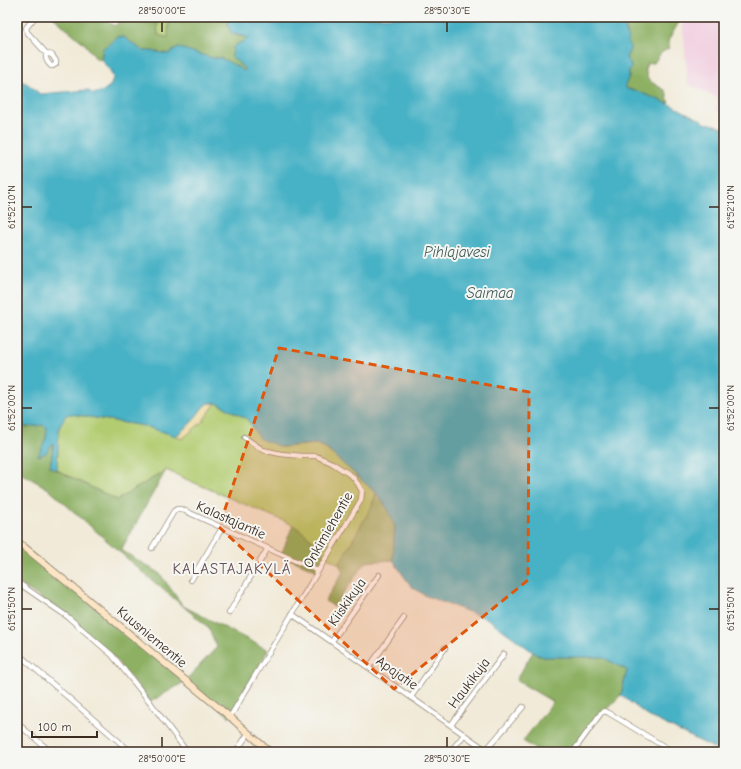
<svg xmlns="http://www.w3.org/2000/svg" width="741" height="769" font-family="'Comic Neue',sans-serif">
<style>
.built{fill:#f2cfe0}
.green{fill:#b2cc71;stroke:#767b48}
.forest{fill:#8db063;stroke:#646d40}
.sand{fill:#eeda9e;stroke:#94825e}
.water{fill:#47b1c5;stroke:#416e72}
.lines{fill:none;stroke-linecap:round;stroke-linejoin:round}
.street-casing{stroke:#968a7b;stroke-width:6}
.secondary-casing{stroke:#968a7b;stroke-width:8}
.street{stroke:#fff;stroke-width:4.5}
.secondary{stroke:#fce5c4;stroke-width:6}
.marked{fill:#df570d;fill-opacity:0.2;stroke:#df570d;stroke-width:3;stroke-dasharray:8 5;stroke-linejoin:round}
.ticks{fill:none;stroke:#3b2a1e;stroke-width:1.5}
.labels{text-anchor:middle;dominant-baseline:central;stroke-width:4;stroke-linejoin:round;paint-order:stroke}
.street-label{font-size:14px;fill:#3b2a1e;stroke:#f6f6f2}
.water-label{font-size:15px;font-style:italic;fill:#3f5958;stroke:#f6f6f2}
.neighbourhood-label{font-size:15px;letter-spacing:1px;fill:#665057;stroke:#f6f6f2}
.neatline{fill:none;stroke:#3b2a1e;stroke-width:1.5}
.ticks-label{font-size:10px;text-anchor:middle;fill:#3b2a1e}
</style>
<rect width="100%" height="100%" fill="#f6f6f2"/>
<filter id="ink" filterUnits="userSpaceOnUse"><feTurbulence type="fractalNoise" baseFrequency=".025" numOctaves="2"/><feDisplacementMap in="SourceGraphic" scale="8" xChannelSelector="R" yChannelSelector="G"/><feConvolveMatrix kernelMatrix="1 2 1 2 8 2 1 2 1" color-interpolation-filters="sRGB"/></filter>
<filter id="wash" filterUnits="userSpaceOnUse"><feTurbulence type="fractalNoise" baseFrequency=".012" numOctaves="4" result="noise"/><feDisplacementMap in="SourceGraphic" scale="16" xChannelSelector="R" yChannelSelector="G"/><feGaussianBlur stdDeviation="0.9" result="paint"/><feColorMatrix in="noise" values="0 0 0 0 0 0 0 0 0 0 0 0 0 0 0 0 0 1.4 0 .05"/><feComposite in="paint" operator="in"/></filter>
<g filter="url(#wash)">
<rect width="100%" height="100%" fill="#f1ead8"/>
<polygon class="built" points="682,17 724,17 724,113 715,110 718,98 688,84"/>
<g class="green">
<polygon points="156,17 179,17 168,38 158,35 157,20"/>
<polygon points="216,403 221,405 247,419 249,422 281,447 316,444 321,445 347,467 376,493 371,508 339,564 326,557 314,541 293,525 188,480 166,470 117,500 57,470 59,428 66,415 71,414 144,426 176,436 182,439 202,422"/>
</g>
<g class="forest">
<polygon points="53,17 97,17 116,26 120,17 156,17 157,20 158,35 168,38 169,19 179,20 179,17 226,17 231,33 238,36 249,38 233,47 232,57 245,69 244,71 221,58 212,58 183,49 177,48 169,54 151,51 143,51 123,37 117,37 108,45 103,48 101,59 97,60 85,44"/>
<path d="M618,17h64l-13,22v9l-8,5 -7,10 -7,1 -2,4 3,12 18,11 3,13 -35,-14 -7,-1 -2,-4 4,-8v-7l2,-5 -5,-7 4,-9c-3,-6 -2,-11 -3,-17 -1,-6 -5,-10 -9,-15z"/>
<polygon points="17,422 26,427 43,425 47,428 46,438 39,456 46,453 52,444 54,443 50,467 117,500 166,470 121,550 160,574 183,606 268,650 230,717 186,681 150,702 112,655 68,617 17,582 17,541 185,681 217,647 208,627 147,576 47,488 17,471"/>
<polygon points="376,493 388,509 395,527 393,560 366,562 334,606 325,601 343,572 339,564 371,508"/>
<polygon points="293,525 314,541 326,557 318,571 281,555"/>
<polygon points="533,652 543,657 602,657 627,670 621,695 605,711 573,752 540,752 523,741 553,702 516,680"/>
</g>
<polygon class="sand" points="208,403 216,403 202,422 182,439 176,436 192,422 203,407"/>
<path class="water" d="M226,17h392c7,10 10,15 10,27l2,2v3l-4,9 5,7v4l-2,1v7l-4,8 2,4 7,1 35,14 32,16 3,3 7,1 13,4v624h-2l-74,-36 -27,-21 6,-25 -25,-13h-59l-10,-5 -45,-33 -62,-23 -15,-10 -8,-11 -10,-15 2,-33 -7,-18 -12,-16 -29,-26 -23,-20 -8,-3 -35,3 -21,-8 -13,-20 -30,-16h-9l-5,4 -11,15 -16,14 -32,-10 -73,-12 -5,1 -7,13 -2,42 -7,-3 4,-24 -2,1 -6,9 -8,3 8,-18 1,-10 -4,-3 -17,2 -9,-5v-343l11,5 12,10 48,-4 5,4 10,-3 8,-6 2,-7 -2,-6 -10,-13 2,-11 5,-3 9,-8h7l19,14h8l18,3 8,-6 6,1 29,9h8l13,6 11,7 1,-2 -13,-12 1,-10 16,-9 -18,-5z"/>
</g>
<g filter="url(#ink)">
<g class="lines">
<defs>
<g id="street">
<path d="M35,17l-9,11 1,4 19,21 6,2 4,6v3l-3,2h-2c-4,-4 -6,-7 -5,-13"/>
<polyline points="152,548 174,511 177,509 181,509 318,571"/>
<polyline points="191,580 222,528"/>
<polyline points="17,582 68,617 112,655 150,702 187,752"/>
<polyline points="17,592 22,586"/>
<polyline points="229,613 268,548"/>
<polyline points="292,614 489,752"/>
<polyline points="332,641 379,575"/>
<polyline points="17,653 131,752"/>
<polyline points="369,667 404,618"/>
<polyline points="411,697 445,648"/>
<polyline points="230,717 361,500 362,491 358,484 352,476 332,463 316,456 302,456 281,454 263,450 244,437"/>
<polyline points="17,723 51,752"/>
<polyline points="451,725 504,654"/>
<polyline points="486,750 523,707"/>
<polyline points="237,752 237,750 248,734"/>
<polyline points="450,752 464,735"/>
<polyline points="573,752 601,713 605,711 609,713 673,752"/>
</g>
<polyline id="secondary" points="17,541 230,717 270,752"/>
</defs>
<use href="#street" class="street-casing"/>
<use href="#secondary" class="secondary-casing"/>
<use href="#street" class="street"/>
<use href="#secondary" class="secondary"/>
</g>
</g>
<path class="marked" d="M279,348l250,44 -1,188 -134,109 -175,-162z"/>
<path class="ticks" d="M162,22v10M447,22v10M22,207h10M709,207h10M22,408h10M709,408h10M22,609h10M709,609h10M162,737v10M447,737v10"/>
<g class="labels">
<g class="street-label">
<text transform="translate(231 520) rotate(24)">Kalastajantie</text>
<text transform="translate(328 530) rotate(-60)">Onkimiehentie</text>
<text transform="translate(347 602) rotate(-55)">Kiiskikuja</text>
<text transform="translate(152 637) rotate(40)">Kuusniementie</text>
<text transform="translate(397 673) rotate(35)">Apajatie</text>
<text transform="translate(469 683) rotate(-53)">Haukikuja</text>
</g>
<g class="water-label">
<text x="457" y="252">Pihlajavesi</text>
<text x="490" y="293">Saimaa</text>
</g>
<g class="neighbourhood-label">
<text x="232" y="569">KALASTAJAKYLÄ</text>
</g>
</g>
<rect width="741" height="769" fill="none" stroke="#f6f6f2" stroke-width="44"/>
<path d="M32 731v6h65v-6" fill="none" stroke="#3b2a1e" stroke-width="2"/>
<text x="38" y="731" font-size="12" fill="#3b2a1e" stroke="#f6f6f2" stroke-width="3" paint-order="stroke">100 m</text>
<rect x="22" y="22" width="697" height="725" class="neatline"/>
<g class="ticks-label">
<text x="162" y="14">28°50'00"E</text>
<text x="447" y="14">28°50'30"E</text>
<text transform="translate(11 207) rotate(-90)" y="4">61°52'10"N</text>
<text transform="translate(730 207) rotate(-90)" y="4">61°52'10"N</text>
<text transform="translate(11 408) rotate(-90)" y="4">61°52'00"N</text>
<text transform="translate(730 408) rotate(-90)" y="4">61°52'00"N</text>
<text transform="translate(11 609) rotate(-90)" y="4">61°51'50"N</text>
<text transform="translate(730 609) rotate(-90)" y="4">61°51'50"N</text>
<text x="162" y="762">28°50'00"E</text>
<text x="447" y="762">28°50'30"E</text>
</g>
</svg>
